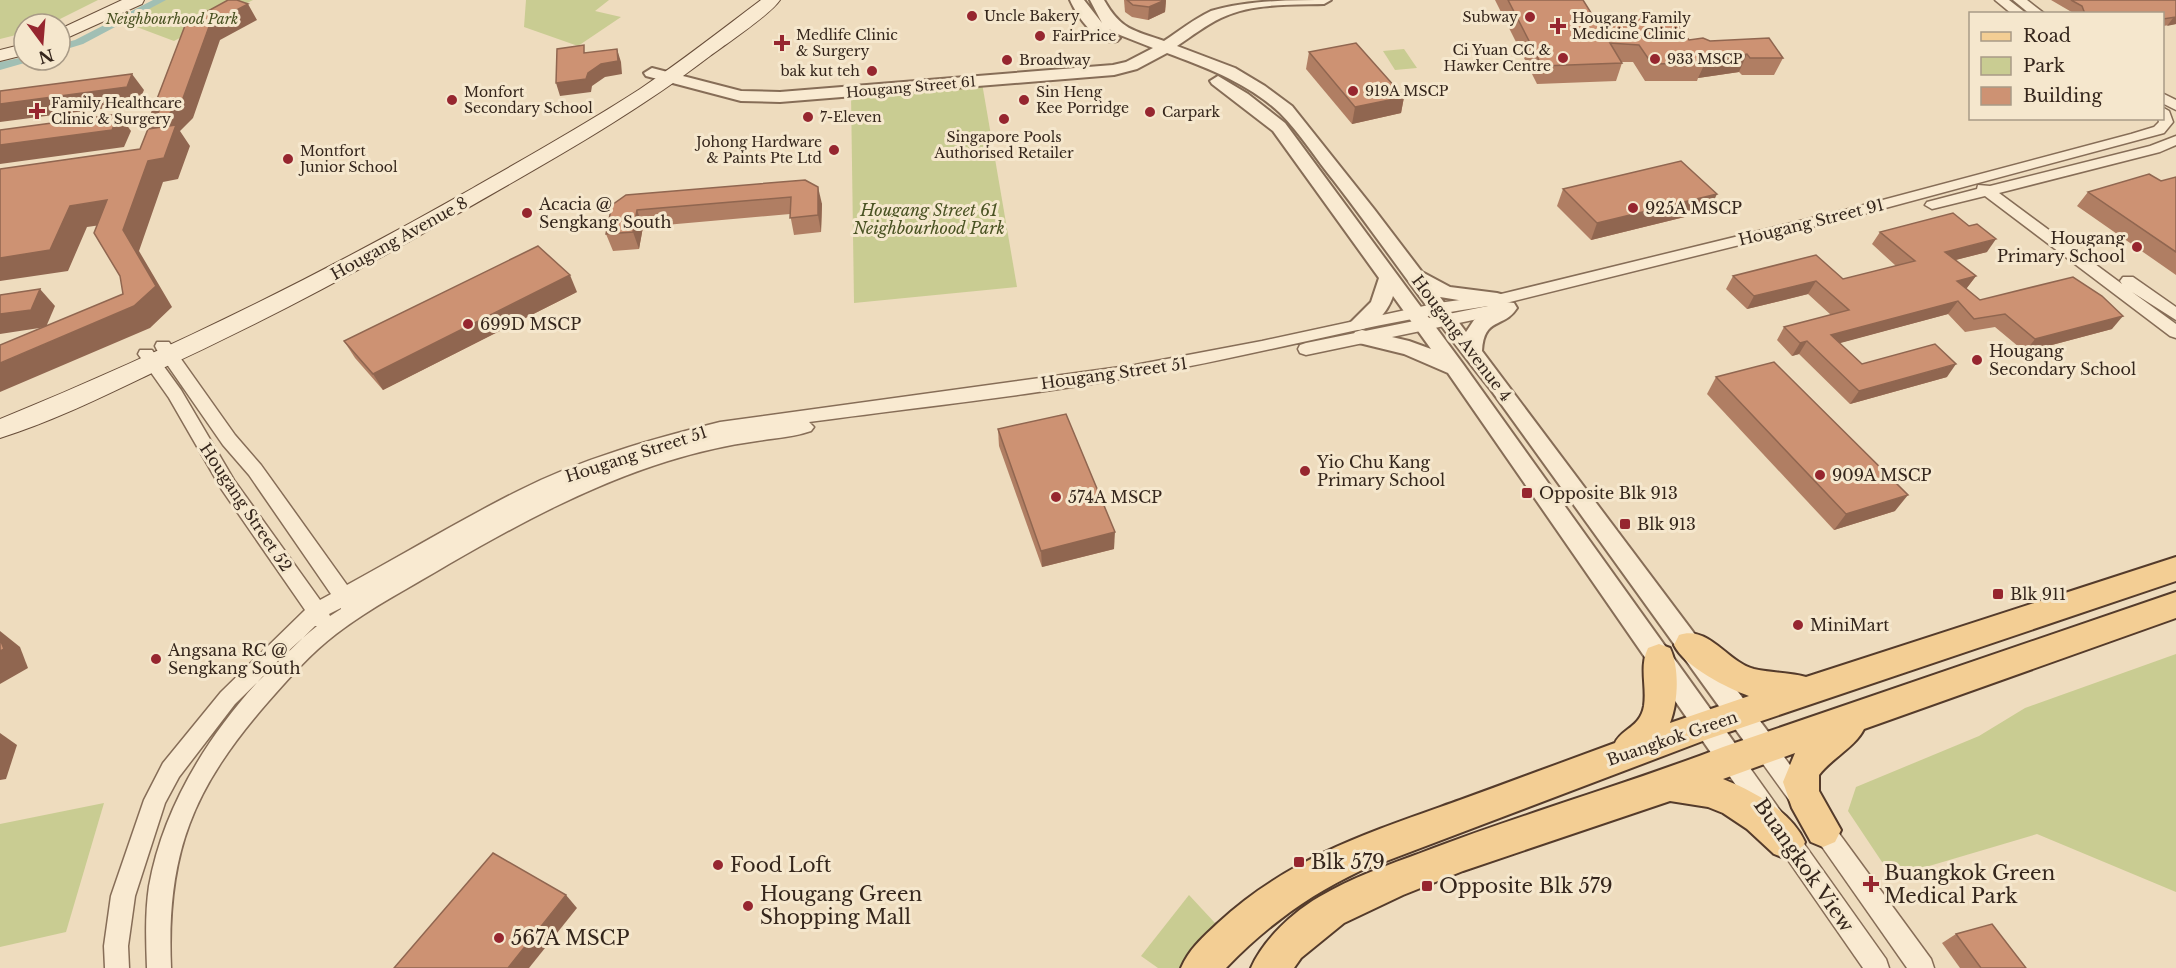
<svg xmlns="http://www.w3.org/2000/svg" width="2176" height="968" font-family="'Libre Baskerville',serif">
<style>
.green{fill:#c9cc92}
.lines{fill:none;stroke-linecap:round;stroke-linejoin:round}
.canal{fill:#a1bfb4;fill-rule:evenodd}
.minor-casing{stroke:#866d57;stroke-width:3}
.tertiary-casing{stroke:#866d57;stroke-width:4}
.secondary-casing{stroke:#684e3a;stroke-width:2}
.primary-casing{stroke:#543b2b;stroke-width:4}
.minor{fill:#f9ead1;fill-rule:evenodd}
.tertiary{fill:#f9ead1;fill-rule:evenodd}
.secondary{fill:#f9ead1;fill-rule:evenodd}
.primary{fill:#f3ce94;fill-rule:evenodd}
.wall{fill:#b07e63}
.shaded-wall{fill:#906650}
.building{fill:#cd9273;stroke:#906650;stroke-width:1.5}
.poi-dot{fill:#96262f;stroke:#f5e7cd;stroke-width:2}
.labels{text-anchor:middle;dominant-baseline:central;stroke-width:6;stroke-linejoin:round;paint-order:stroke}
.far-poi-label{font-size:14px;fill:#35261c;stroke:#f5e7cd;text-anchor:start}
.far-park-label{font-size:14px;font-style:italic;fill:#495222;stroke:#f5e7cd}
.far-street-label{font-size:14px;fill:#35261c;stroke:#f5e7cd}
.poi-label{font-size:16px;fill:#35261c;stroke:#f5e7cd;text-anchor:start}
.park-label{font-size:16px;font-style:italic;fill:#495222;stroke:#f5e7cd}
.street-label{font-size:16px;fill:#35261c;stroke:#f5e7cd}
.near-poi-label{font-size:20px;fill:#35261c;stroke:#f5e7cd;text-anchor:start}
.near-street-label{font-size:20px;fill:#35261c;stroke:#f5e7cd}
</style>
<rect width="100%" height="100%" fill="#eedcbe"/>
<g class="green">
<polygon points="0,0 98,0 50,24 24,24 24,33 0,39"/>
<polygon points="157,0 253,0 174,41 118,20"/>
<polygon points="526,0 609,0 595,11 621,17 578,46 524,27"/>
<polygon points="1404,49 1417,68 1395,70 1383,51"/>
<polygon points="982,83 1017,287 854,303 851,94"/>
<polygon points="2176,654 2176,892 2037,834 1892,877 1848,811 1856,787 1979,736 2025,708"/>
<polygon points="104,803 66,932 0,947 0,824"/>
<polygon points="1189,895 1228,937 1198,968 1158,968 1141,956"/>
</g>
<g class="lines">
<g class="canal">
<polygon points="153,0 166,0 83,44 60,51 60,44 75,40"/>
<polygon points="24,57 24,60 30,60 28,62 0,70 0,62"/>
</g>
<defs>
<g id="minor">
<polygon points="1995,0 2009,0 2027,14 2012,14"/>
<polygon points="2013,0 2027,0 2045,14 2030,14"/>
<polygon points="2162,93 2176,100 2176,110 2162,103"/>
<path d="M2162,107l7,4 4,11 -9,11 -312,84 -354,88 7,5 -2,4 -6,1 -191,40 -6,-2 -2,-4 2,-4 6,-2 182,-37c-118,17 -233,50 -351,70 -108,20 -219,31 -328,46l5,5 -3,4c-17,6 -36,7 -54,10 -30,4 -60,11 -89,20 -77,24 -150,63 -219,103 -38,23 -78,43 -113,70 -25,19 -47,44 -68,68 -75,86 -102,151 -97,266h-24c-1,-27 -2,-55 2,-82 18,-101 89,-196 168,-260h-2l-80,78 -56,73 -14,26 -30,93 -7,50 1,22h-24l-1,-22 7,-50 33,-96 19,-37 58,-71 84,-82 -83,-120 -53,-92 -31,-44 2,-4h12l29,40 53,90 86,120 11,-6 -82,-119 -26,-30 -66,-95 -2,-4 2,-4h12l66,93 26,30 86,120c57,-31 113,-65 171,-94 63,-32 134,-52 202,-69l415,-57 127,-24 176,-38 59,-8 348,-85 286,-76 23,-7 5,-5 -1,-4h4zM341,608v1l-11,7 -1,-2z"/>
<polygon points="2176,136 2176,145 2160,152 1999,193 2122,284 2120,281 2123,277 2133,277 2176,307 2176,320 2132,292 2176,324 2176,338 2170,336 1985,196 1932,209 1925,205 1927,202 1977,189 1978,185 1990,186 2150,146"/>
<polygon points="1766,740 1774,743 1808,790 1811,797 1808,804 1800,807 1792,804 1758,757 1755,750 1758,743"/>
<polygon points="1732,751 1740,754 1886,959 1889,968 1863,968 1724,768 1721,761 1724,754"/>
<polygon points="1819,813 1827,817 1931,959 1934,968 1907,968 1811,831 1808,824 1811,817"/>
</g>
<g id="tertiary">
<path d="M1070,0h14l18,23 -12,-23h14c17,30 29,30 60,41 15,-10 30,-22 47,-30 37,-11 81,-11 120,-11l-7,4c-34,1 -72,-1 -103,14 -15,7 -29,18 -44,28l58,22 30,18 27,20 82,103 48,63 28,15 47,6 7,2 2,7 8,1 3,5c-13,21 -33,8 -35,43l293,390 4,9 -4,9 -9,3 -9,-3 -266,-369c-55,-68 -104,-140 -157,-209 -18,-22 -34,-48 -54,-68 -32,-30 -73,-45 -113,-60l-30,16 -23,6 -334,27 -39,-1 -95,-25 -2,-3 8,-5 89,23 39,1 333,-27 13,-3 27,-14 -33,-13 -11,-6 11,9 -3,3c-20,5 -40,-25 -47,-41zM1440,297l55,9 -21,14 -8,12z"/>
<path d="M1218,76l30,18 37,29 178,241 278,388 4,9 -4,9 -9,3 -9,-3 -275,-397 -44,-19 -49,-12 -3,-5 3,-5 7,-2 47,11 22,8 -38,-53c-5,16 -23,38 -41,33l-3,-5 22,-22 8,-24 -106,-147 -61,-47 -2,-3z"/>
</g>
<g id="secondary">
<polygon points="122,0 144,0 142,4 60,41 60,29"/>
<path d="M761,0h19c-10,15 -54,44 -70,56 -81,62 -171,111 -258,161 -98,57 -199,110 -302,157 -48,23 -99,48 -150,64v-19c163,-66 320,-144 473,-231 56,-32 113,-64 167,-99 42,-28 81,-59 121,-89z"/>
<polygon points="24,44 24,55 0,61 0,50"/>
</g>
<g id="primary">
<path d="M2176,557v24l-468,158 -348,132c-51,24 -95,56 -134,97h-45c8,-19 22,-31 37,-45 69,-65 155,-92 242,-123 52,-19 103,-38 155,-57 7,-15 25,-15 29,-37 3,-20 -5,-39 4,-58l11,-4 11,4c10,21 8,54 0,75l79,-27c-22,-8 -64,-29 -75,-51l5,-10c30,-10 48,27 75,34 17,4 35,3 52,8z"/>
<path d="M2176,592v26l-312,111c-9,18 -32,29 -45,46v16l22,39 -6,12 -12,5 -12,-5 -19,-34 -9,-26 12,-29 -72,26c30,12 68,32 82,63l-5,12 -13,5 -13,-5 -27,-25 -24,-16 -15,-6 -38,-6 -207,70 -60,24 -59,28 -43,35 -7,10h-43c12,-28 42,-56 68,-71 32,-19 69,-32 104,-45 99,-38 201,-67 300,-105z"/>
</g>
</defs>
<use href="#minor" class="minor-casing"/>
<use href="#tertiary" class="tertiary-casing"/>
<use href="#secondary" class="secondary-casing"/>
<use href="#primary" class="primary-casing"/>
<use href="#minor" class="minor"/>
<use href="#tertiary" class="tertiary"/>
<use href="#secondary" class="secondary"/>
<use href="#primary" class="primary"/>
</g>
<g class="wall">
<polygon points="1124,0 1166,0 1165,12 1148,20 1132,17 1125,12"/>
<polygon points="1495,0 1583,0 1593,16 1689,40 1710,41 1783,58 1774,75 1742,75 1739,72 1698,78 1697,81 1645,81 1633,62 1621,62 1622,63 1616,81 1537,84"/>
<polygon points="2051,0 2176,0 2176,24 2163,26 2163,14 2075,14"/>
<polygon points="1309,52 1404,97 1401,113 1352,124 1306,69"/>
<polygon points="2176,177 2176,275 2077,206 2088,192 2161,181"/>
<polygon points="805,180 822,204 821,232 794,235 790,214 643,227 639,249 613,251 606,234 612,205"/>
<polygon points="1563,189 1709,211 1591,240 1557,206"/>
<polygon points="1880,232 1987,252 1955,260 1976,276 1966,289 1980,300 2112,329 2025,352 1995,327 1965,332 1948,314 1839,343 1862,364 1947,377 1850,404 1799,354 1792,356 1777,340 1784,327 1831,315 1808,294 1747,309 1726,289 1733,276 1843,279 1896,266 1872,244"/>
<polygon points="577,292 383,390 355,358 344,341"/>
<polygon points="1716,377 1895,511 1834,530 1707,394"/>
<polygon points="998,429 1114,549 1042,567 999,446"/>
<polygon points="1956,934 2026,968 1960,968 1942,943"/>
</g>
<g class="shaded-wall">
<polygon points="1166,0 1165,12 1148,20 1149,7"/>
<polygon points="248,4 257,20 220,40 193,118 180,131 190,146 178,179 163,182 139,251 172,307 150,328 0,392 0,363 134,306 123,230 150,133 160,123 152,112 210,24"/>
<polygon points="2176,17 2176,24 2167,26 2173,18"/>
<polygon points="617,49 621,62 622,74 605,77 592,86 591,92 560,96 556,83"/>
<polygon points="1747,54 1739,72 1698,78 1705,63 1703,61"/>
<polygon points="132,74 144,90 138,104 0,122 0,104"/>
<polygon points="1404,97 1401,113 1352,124 1355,107"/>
<polygon points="119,114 131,131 124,147 0,164 0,145"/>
<polygon points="818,187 822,204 821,232 818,215"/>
<polygon points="1717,194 1709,211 1591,240 1597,223"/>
<polygon points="107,200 122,222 87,227 68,271 0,281 0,258 70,206"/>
<polygon points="637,210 643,227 639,249 633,232"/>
<polygon points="1996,239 1987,252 1936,265 1945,252"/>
<polygon points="570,275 577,292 383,390 373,374"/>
<polygon points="1976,276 1966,289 1957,281"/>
<polygon points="1816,281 1808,294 1747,309 1754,296"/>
<polygon points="40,289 55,306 46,327 0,334 0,314"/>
<polygon points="1958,301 1948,314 1822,348 1831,335"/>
<polygon points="2123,316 2112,329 2025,352 2035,339"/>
<polygon points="1807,341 1799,354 1792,356 1800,343"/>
<polygon points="1956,364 1947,377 1850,404 1859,391"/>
<polygon points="1908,495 1895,511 1834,530 1846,514"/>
<polygon points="1115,532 1114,549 1042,567 1041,551"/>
<polygon points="0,631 20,647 28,668 0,684"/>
<polygon points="0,733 17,745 6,779 0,780"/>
<polygon points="566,895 577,908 529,968 508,968"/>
</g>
<g class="building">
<polygon points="228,0 237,0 248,4 210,24 182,101 155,128 152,128 159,111 152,112 186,23"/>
<polygon points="1127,0 1165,0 1149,7 1133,5"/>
<polygon points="1508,0 1583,0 1593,16 1663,14 1673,19 1689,40 1703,38 1710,41 1769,38 1783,58 1750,58 1747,54 1703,61 1705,63 1652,64 1639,45 1610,43 1622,63 1542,66"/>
<polygon points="2071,0 2176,0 2176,17 2163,19 2163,14 2085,14 2082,6"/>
<polygon points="1356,43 1404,97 1355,107 1309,52"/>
<polygon points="584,45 584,53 617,49 618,61 601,64 588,73 586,79 556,83 557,49"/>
<polygon points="132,74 127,87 0,104 0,91"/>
<polygon points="119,114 112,130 0,145 0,130"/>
<polygon points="176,125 164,158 148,161 123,230 156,286 134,306 0,363 0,345 123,294 120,276 94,233 107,200 70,206 50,250 0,258 0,169 140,149 148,129"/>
<polygon points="1681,161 1717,194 1597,223 1563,189"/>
<polygon points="2149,174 2161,181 2176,177 2176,252 2088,192"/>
<polygon points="805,180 818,187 818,215 790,218 791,197 637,210 633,232 606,234 612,205 626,195"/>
<polygon points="1953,213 1969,226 1977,224 1996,239 1945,252 1976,276 1957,281 1980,300 2073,277 2102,296 2123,316 2035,339 2005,314 1974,319 1958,301 1831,335 1862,364 1935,344 1956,364 1859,391 1807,341 1800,343 1784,327 1849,310 1816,281 1754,296 1733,276 1816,255 1843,279 1915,261 1880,232"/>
<polygon points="538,246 570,275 373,374 344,341"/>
<polygon points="40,289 31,310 0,314 0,295"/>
<polygon points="1774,362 1908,495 1846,514 1716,377"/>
<polygon points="1066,414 1115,532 1041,551 998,429"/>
<polygon points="0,639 4,649 0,651"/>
<polygon points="493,853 566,895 508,968 394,968"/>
<polygon points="1992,924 2026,968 1981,968 1956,934"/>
</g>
<g class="poi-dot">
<circle cx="972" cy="16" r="6"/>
<circle cx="1530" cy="17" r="6"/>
<path d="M1555 17h6v6h6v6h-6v6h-6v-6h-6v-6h6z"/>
<circle cx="1040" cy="36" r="6"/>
<path d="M779 34h6v6h6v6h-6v6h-6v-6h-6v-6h6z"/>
<circle cx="1563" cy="58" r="6"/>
<circle cx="1655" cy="59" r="6"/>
<circle cx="1007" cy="60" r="6"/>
<circle cx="872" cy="71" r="6"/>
<circle cx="1353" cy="91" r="6"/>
<circle cx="452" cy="100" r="6"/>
<circle cx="1024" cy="100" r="6"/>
<path d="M34 102h6v6h6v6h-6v6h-6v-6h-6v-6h6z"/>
<circle cx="1150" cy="112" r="6"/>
<circle cx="808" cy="117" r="6"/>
<circle cx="1004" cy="119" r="6"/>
<circle cx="834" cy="150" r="6"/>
<circle cx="288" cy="159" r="6"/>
<circle cx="1633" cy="208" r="6"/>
<circle cx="527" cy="213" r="6"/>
<circle cx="2137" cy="247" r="6"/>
<circle cx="468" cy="324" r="6"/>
<circle cx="1977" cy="360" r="6"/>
<circle cx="1305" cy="471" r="6"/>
<circle cx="1820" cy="475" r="6"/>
<rect x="1521" y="487" width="12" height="12" rx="3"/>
<circle cx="1056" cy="497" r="6"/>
<rect x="1619" y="518" width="12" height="12" rx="3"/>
<rect x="1992" y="588" width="12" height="12" rx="3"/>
<circle cx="1798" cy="625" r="6"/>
<circle cx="156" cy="659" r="6"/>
<rect x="1293" y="856" width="12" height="12" rx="3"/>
<circle cx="718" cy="865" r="6"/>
<path d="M1868 875h6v6h6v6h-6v6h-6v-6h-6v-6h6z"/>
<rect x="1421" y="880" width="12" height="12" rx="3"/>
<circle cx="748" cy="906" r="6"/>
<circle cx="499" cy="938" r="6"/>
</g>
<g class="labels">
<g class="far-poi-label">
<text x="984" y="16">Uncle Bakery</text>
<text x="1518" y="17" text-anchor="end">Subway</text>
<text x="1572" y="18">Hougang Family<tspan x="1572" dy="16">Medicine Clinic</tspan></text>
<text x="796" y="35">Medlife Clinic<tspan x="796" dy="16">&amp; Surgery</tspan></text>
<text x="1052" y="36">FairPrice</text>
<text x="1551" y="50" text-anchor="end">Ci Yuan CC &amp;<tspan x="1551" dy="16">Hawker Centre</tspan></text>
<text x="1667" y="59">933 MSCP</text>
<text x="1019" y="60">Broadway</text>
<text x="860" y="71" text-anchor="end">bak kut teh</text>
<text x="1365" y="91">919A MSCP</text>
<text x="464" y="92">Monfort<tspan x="464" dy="16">Secondary School</tspan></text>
<text x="1036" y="92">Sin Heng<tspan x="1036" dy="16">Kee Porridge</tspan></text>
<text x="51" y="103">Family Healthcare<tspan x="51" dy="16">Clinic &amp; Surgery</tspan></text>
<text x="1162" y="112">Carpark</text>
<text x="820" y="117">7-Eleven</text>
<text x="1004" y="137" text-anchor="middle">Singapore Pools<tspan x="1004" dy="16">Authorised Retailer</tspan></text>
<text x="822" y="142" text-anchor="end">Johong Hardware<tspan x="822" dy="16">&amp; Paints Pte Ltd</tspan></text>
<text x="300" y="151">Montfort<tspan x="300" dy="16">Junior School</tspan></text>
</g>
<g class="far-park-label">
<text x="172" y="19">Neighbourhood Park</text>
</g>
<g class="far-street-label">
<text transform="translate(911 87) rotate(-5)">Hougang Street 61</text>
</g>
<g class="poi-label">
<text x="539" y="204">Acacia @<tspan x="539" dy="18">Sengkang South</tspan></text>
<text x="1645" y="208">925A MSCP</text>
<text x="2125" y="238" text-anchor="end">Hougang<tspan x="2125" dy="18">Primary School</tspan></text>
<text x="480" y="324">699D MSCP</text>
<text x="1989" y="351">Hougang<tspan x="1989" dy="18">Secondary School</tspan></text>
<text x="1317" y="462">Yio Chu Kang<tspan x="1317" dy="18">Primary School</tspan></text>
<text x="1832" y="475">909A MSCP</text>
<text x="1539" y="493">Opposite Blk 913</text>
<text x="1068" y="497">574A MSCP</text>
<text x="1637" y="524">Blk 913</text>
<text x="2010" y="594">Blk 911</text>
<text x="1810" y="625">MiniMart</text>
<text x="168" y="650">Angsana RC @<tspan x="168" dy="18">Sengkang South</tspan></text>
</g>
<g class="park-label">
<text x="929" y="210">Hougang Street 61<tspan x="929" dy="18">Neighbourhood Park</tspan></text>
</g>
<g class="street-label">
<text transform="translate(1811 222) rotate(-14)">Hougang Street 91</text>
<text transform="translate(399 238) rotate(-29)">Hougang Avenue 8</text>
<text transform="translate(1462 338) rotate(53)">Hougang Avenue 4</text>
<text transform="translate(1114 373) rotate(-8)">Hougang Street 51</text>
<text transform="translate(636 454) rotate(-18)">Hougang Street 51</text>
<text transform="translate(246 507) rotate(56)">Hougang Street 52</text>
<text transform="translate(1672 738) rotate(-19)">Buangkok Green</text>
</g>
<g class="near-poi-label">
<text x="1311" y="862">Blk 579</text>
<text x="730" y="865">Food Loft</text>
<text x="1884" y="873">Buangkok Green<tspan x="1884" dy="23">Medical Park</tspan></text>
<text x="1439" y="886">Opposite Blk 579</text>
<text x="760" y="894">Hougang Green<tspan x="760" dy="23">Shopping Mall</tspan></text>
<text x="511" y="938">567A MSCP</text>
</g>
<g class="near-street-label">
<text transform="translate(1804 865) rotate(55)">Buangkok View</text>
</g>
</g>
<rect x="1969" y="12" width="195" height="108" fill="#f5e7cd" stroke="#a89a86" stroke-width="1.5"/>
<rect x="1981" y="32" width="30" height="9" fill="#f3ce94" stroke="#a89a86" stroke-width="1.5"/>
<text x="2023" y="42" font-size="18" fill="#35261c">Road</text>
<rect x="1981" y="57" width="30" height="18" fill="#c9cc92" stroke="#a89a86" stroke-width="1.5"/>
<text x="2023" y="72" font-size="18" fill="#35261c">Park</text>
<rect x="1981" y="87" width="30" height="18" fill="#cd9273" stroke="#a89a86" stroke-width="1.5"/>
<text x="2023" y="102" font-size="18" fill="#35261c">Building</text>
<g transform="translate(42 42) rotate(164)"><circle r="28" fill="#f5e7cd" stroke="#a89a86" stroke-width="1.5"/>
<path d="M0-4.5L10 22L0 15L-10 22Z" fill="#96262f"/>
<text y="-9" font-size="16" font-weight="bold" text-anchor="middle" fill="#35261c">N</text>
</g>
</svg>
